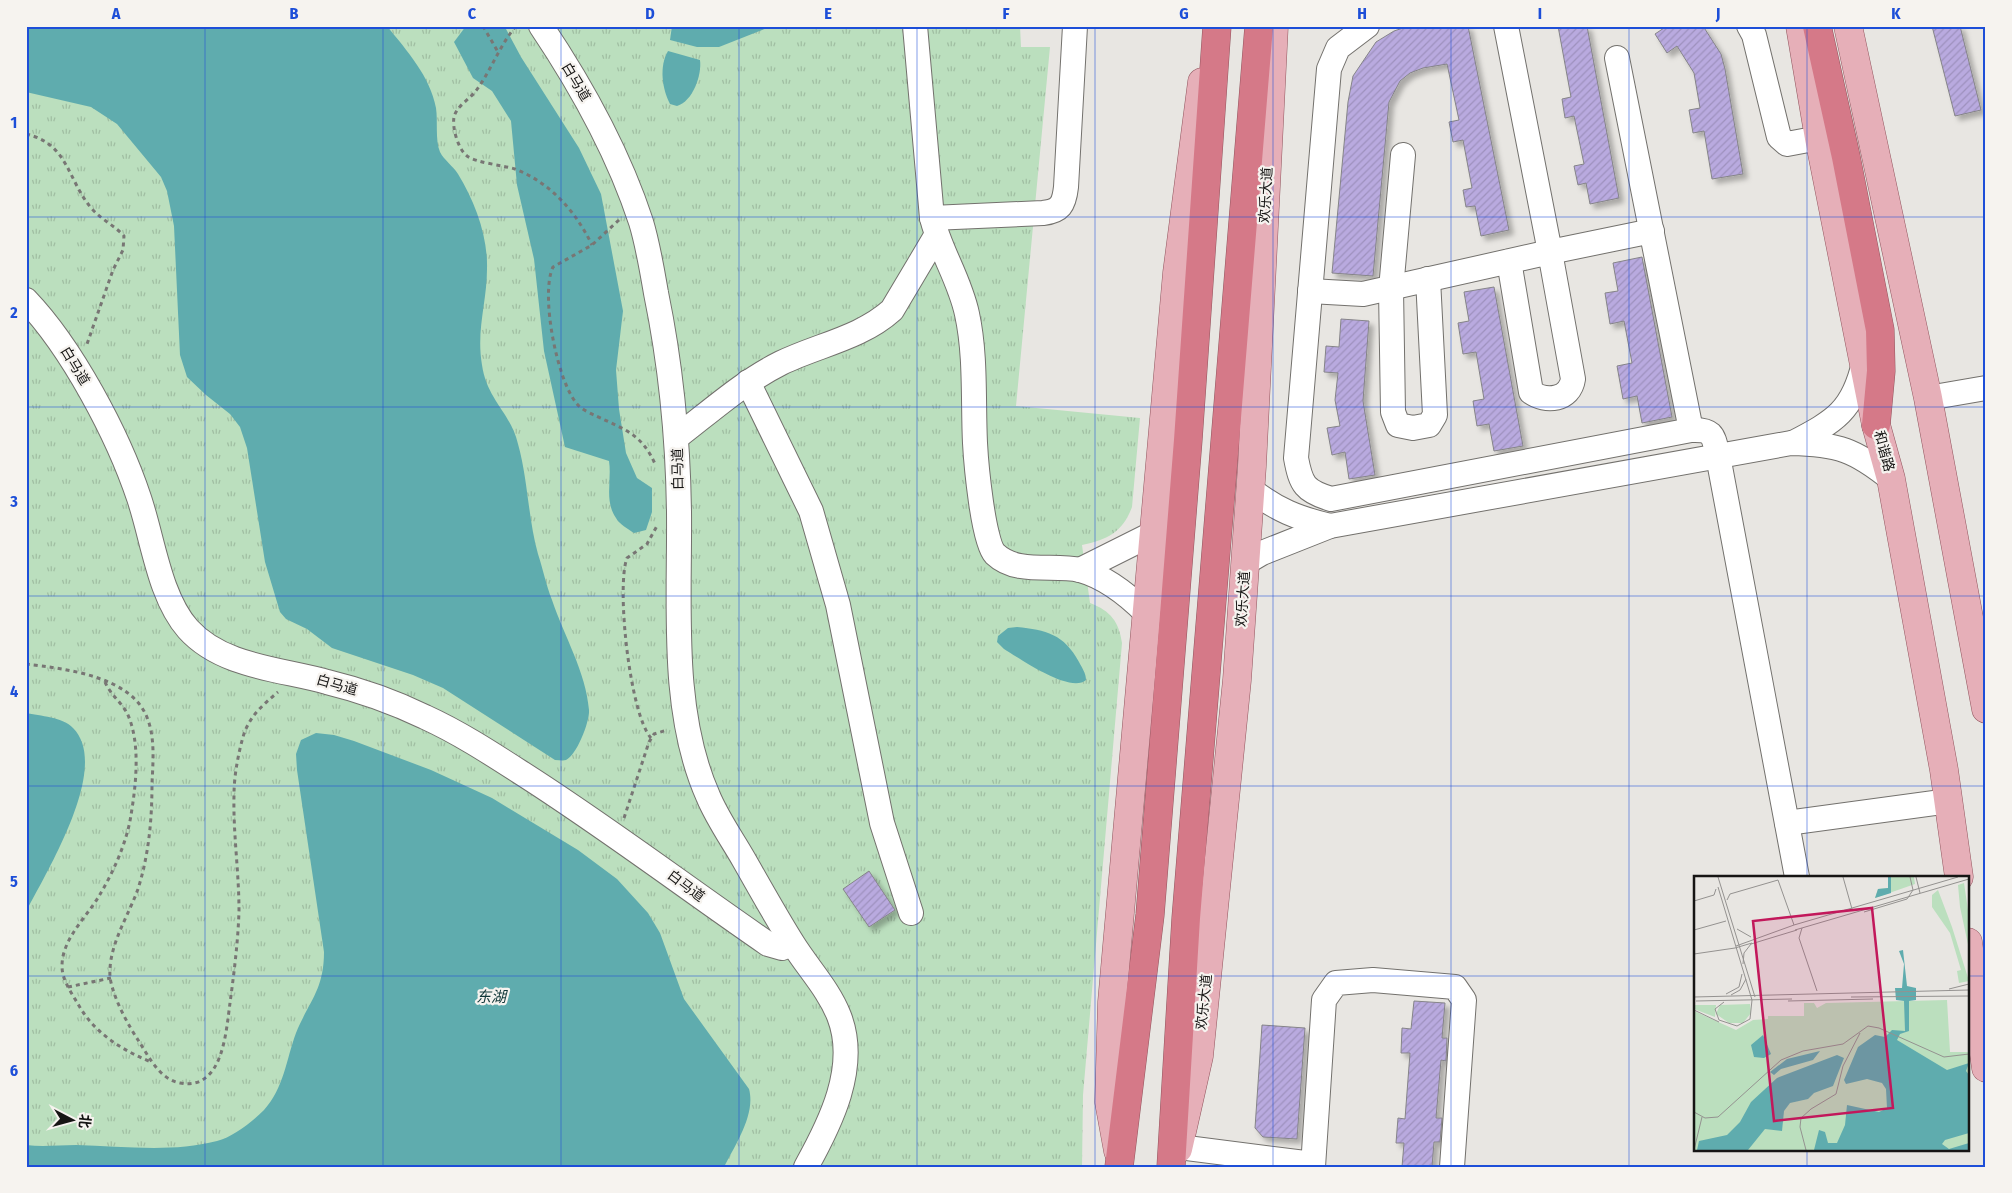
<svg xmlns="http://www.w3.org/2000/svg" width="2012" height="1193" font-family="'Fira Sans Condensed','Noto Sans SC',sans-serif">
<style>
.park{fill:url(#park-tufts)}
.water{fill:#5facae}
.building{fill:url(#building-hatch);stroke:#858488;filter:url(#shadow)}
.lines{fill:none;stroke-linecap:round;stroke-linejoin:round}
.minor-casing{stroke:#73716d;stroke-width:26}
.major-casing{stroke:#92565f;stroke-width:29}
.highway-casing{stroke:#92565f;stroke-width:29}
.path{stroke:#787674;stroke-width:3;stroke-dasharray:4 4;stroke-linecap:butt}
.minor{stroke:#fff;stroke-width:24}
.major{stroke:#e6afb8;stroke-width:28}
.highway{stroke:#d57988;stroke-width:28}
.grid{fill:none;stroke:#1d4ed8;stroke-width:1;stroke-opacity:0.55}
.labels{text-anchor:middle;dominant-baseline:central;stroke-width:4.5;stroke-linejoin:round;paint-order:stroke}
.street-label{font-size:14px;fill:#161514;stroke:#f6f3ef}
.water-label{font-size:15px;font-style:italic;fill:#113738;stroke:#f6f3ef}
.inset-road{fill:none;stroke:#949290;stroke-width:1}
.view{fill:#c2185b;fill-opacity:0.15;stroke:#c2185b;stroke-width:2.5}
.inset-edge{fill:none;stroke:#161514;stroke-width:2.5}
.neatline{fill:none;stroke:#1d4ed8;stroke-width:2}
.grid-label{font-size:16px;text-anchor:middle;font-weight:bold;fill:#1d4ed8}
</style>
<defs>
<pattern id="park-tufts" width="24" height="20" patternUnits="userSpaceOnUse" patternTransform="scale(1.25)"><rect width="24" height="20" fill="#bbdfbe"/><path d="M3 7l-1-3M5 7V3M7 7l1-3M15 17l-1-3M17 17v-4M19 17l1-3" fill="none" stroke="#a0bea2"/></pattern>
<pattern id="building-hatch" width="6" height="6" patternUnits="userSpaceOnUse" patternTransform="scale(1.25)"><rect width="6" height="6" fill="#b9aadf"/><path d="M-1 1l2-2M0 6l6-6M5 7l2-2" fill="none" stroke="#9e91be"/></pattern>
<filter id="shadow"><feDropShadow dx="4.5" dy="4.5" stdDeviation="2.5" flood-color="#0004"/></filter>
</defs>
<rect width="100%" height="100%" fill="#e8e6e2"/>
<path class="park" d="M26,26h994l1,21h29l-34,359 124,12 -8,89c-9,25 -25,33 -50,38l8,58c21,8 29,19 32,40l-39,452 -1,72h-1056z"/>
<g class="water">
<path d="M26,26h361c20,25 43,50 49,82 2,13 -1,32 4,44 4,8 13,14 18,22 17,28 30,62 29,95 0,33 -11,61 -5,96 5,35 29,48 36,79 10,36 10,74 20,110 5,15 8,31 14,46 12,36 34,72 37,110 1,11 -12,45 -23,50 -3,1 -7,0 -11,0l-112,-72 -30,-13 -81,-27 -25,-19 -21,-10 -6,-7 -15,-50 -18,-114 -7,-21 -10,-13 -24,-19 -19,-18 -7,-22 -6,-129 -7,-35 -6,-14 -44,-53 -26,-17 -65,-15z"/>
<path d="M466,26h37l3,3 15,28 58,91 22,46 22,117 -7,59 3,39 7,44 11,25 15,10v24l-6,18 -12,3c-6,-4 -15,-9 -18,-15 -12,-17 -4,-38 -7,-57l-44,-14 -21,-96 -10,-92 -17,-74 -6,-64 -19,-30 -19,-13 -19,-36z"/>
<polygon points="672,26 772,26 719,47 697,47 670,40"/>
<path d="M668,51l32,9c2,15 -7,41 -23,46l-7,-2c-8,-15 -11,-38 -2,-53z"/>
<path d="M1017,627c29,3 47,7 62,35 3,6 7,11 7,18 -16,14 -67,-22 -82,-31l-7,-7 1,-6 10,-8z"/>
<path d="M26,713c14,3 37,4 47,15 39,39 -28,146 -47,184z"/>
<path d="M316,733l18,2 20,6 77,29 61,28 86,52 39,29 31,34 12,20 24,66 65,90c7,25 -14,56 -25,78h-698v-22c17,2 33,0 50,0 46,1 95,8 141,-4 16,-4 35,-19 47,-31 20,-22 22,-50 32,-77 13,-32 28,-43 28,-81l-27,-182 -1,-16 5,-14z"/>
</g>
<g class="building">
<polygon points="1409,26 1468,26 1509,230 1481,236 1475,206 1466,207 1463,190 1472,188 1463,140 1453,142 1449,122 1459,120 1447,64 1423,68 1410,73 1400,81 1389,102 1373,276 1332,273 1348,102 1353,76 1376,42 1394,31"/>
<polygon points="1558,26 1587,26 1619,198 1590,204 1586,183 1578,185 1574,166 1584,164 1574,116 1565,118 1562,99 1571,97"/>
<polygon points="1667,26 1703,26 1721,54 1725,69 1743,174 1712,179 1704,131 1693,133 1689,110 1700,108 1694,73 1677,46 1667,53 1655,34"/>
<polygon points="1932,26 1960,26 1981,110 1955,116"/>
<polygon points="1642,257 1672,417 1642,423 1637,396 1623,399 1617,366 1632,363 1624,321 1610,324 1605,293 1618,291 1613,263"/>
<polygon points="1494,287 1523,446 1494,451 1489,424 1477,426 1473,401 1484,399 1476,352 1463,354 1458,323 1469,321 1464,292"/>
<polygon points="1341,319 1369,321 1363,401 1375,475 1349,479 1345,452 1332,455 1327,428 1340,426 1335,400 1338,373 1324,372 1326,346 1339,347"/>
<polygon points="869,871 895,910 869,927 843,889"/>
<polygon points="1414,1001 1445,1003 1442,1038 1447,1038 1446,1061 1441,1060 1436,1118 1442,1118 1440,1142 1434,1142 1432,1167 1402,1167 1404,1143 1396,1143 1398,1118 1405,1119 1410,1053 1401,1053 1402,1028 1411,1029"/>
<polygon points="1262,1025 1305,1028 1297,1139 1263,1137 1255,1128"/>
</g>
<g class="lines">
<defs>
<g id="minor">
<path d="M541,26c41,61 77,126 100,196 7,23 11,48 15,71 15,73 22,145 23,219 1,92 -9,199 29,284 9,22 24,43 36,64 16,28 32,57 49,84 15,24 36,46 46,72 20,51 -9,108 -33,151"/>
<path d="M915,26l17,192c8,33 28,62 35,96 9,41 6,87 8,129 1,19 8,99 20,111 22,21 58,10 85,16 25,7 48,25 66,43"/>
<path d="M1367,26l-29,22 -9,21 -33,389c5,27 9,33 35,41l360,-69c23,-1 22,6 27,26l79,421"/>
<polyline points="1506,26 1550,252 1652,231"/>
<polyline points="1749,26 1754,35 1779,137 1787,144 1819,138"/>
<polyline points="1617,58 1691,430"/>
<polyline points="1403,155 1391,289 1393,412 1398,425 1413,428 1429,425 1435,415 1428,279"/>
<path d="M932,218l111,-5c17,-2 21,-8 23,-26l9,-161"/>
<path d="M1310,291l53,3 187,-42 23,127c-3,21 -27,24 -42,13l-22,-131"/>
<path d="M26,300c46,48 92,135 113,198 14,41 20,98 49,131 34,38 93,40 139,53 33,8 67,20 98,35 33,15 64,35 95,55 85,54 165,115 248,172l14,4 10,-4"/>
<polyline points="748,382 811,511 838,605 882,823 911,913"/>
<polyline points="1928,398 1986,388"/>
<path d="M677,437c34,-26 66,-55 104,-74 37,-18 80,-25 111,-53l44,-74"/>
<path d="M1793,443c42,-22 60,-32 71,-80"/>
<path d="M1250,489c27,21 47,29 80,37"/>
<path d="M1245,563l17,-10 68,-27 461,-83c47,1 64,7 100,36"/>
<polyline points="1080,570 1152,534"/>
<polyline points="1787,823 1949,801"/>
<polyline points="1179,1147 1313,1164"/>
<polyline points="1313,1167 1324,1000 1336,983 1373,980 1455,987 1464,1000 1452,1167"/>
</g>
<g id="major">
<polyline points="1800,26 1819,138 1876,425 1891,479 1944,770 1959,877"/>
<polyline points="1848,26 1928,398 1986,709"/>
<polyline points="1968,942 1986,1068"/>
<polyline points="1178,1149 1199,1056 1237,680 1252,466 1274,26"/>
<polyline points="1118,1151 1109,1102 1112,1002 1177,273 1202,82"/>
</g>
<g id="highway">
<polyline points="1817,26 1846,157 1880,330 1881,371 1876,425"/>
<polyline points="1119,1167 1150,915 1188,440 1217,26"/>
<polyline points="1171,1167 1186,918 1259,26"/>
</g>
</defs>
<use href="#minor" class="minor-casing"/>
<use href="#major" class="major-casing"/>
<use href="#highway" class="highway-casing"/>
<g class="path">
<polyline points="483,26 498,52"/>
<path d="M516,26c-16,19 -24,42 -38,62 -7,11 -21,17 -24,29 -2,11 4,32 13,39 10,7 35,9 48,13 36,14 61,43 77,76"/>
<path d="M26,134c43,10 41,46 66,75 10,11 23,17 32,27l-1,14 -10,20 -26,74"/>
<path d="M619,220l-27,25 -39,22c-13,27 4,114 24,137 5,6 13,9 19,12 30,14 46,18 60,50"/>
<path d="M26,664c40,5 107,12 122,56 7,19 5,43 4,63 0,36 -3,71 -14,106 -10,28 -30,57 -28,88 3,21 18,48 30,66 10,16 20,36 40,40 43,8 46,-51 50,-80 4,-30 8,-61 9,-92 0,-39 -6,-78 -5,-116 0,-19 4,-40 9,-58 6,-21 20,-32 35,-45"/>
<path d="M105,682c5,12 16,20 22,31 14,29 9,72 4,102 -4,27 -18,58 -32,81 -13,22 -37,43 -37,70 0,14 9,26 16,38 16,29 44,46 73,58"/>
<path d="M651,738c-21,-23 -35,-151 -24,-180l20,-14 10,-18"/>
<polyline points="624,818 649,742 654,734 667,730"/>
<polyline points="68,987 111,978"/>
</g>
<use href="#minor" class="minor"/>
<use href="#major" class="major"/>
<use href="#highway" class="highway"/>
</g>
<path class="grid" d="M205,26v1141M383,26v1141M561,26v1141M739,26v1141M917,26v1141M1095,26v1141M1273,26v1141M1451,26v1141M1629,26v1141M1807,26v851M26,217h1960M26,407h1960M26,596h1960M26,786h1960M26,976h1670M1968,976h18M1807,1149v18"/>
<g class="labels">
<g class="street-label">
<text transform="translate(576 82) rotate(59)">白马道</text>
<text transform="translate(1266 195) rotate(-87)">欢乐大道</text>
<text transform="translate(75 366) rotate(59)">白马道</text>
<text transform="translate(1884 451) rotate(75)">和谐路</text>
<text transform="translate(678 469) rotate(-91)">白马道</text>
<text transform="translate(1243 599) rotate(-86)">欢乐大道</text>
<text transform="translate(337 685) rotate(16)">白马道</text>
<text transform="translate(686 886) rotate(37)">白马道</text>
<text transform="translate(1204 1002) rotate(-84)">欢乐大道</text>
</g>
<g class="water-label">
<text x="491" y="997">东湖</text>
</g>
</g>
<g transform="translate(1694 876)">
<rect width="275" height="275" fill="#e8e6e2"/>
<path d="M270,7l5,34v32l-9,-42 -2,-22zM244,14l14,37 17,54 -10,2 -2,-12 4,-1 -11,-37 -18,-26v-12zM56,128l1,9 -8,10h-14l-13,-9 4,-9zM0,129h22l-1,12 -21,-8z" fill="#bbdfbe"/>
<path d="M194,1h26l1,7 -40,14 3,-9 10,-1zM253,124l3,52h19v98h-275v-139l42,19 17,-10 15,-1v-3h36v-13h10l3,5 9,-5z" fill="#bbdfbe"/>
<path d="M194,1h3v16l-16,5 3,-9 10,-1zM209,74l4,36 9,2v12l-7,1v30l-9,3 -3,6 50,30 22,-7 -3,8 3,4v58l-24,7 -3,4 7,5 20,-6v7h-155l5,-20 6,2 3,11h9l8,-18 2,-20 32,7 8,-4 -1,-19 -4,-6 -15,-4 -21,5 -2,-4 14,-33 17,-12 10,2 7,-7 13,1 -1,-30 -8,-1 -1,-12h7l2,-24 -5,-13zM69,159l8,19 -7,4 -10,-1 -3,-12zM126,175l-7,9 -32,9 -7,6 -4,-3 17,-13zM143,179l7,3 -11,28 -19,7 -6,6 -18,4 -6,8 -2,20 -17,-2 -17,21h-51l2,-9 28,-6 13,-13 11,-20 26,-24z" fill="#5facae"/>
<path class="inset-road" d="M24,1l37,120M149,1l9,32M222,1l4,16M24,11l34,113 -2,19 -13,7 -18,-6 -4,-11 9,-7M33,24l3,-6 48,-14 16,45M0,25l20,-6 2,-6M170,36l43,-13 6,-9 -3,-13M108,52l-3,10 18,53M43,53l14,8M0,54l32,-9M101,54l174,-51M42,70l58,-21 164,-48M41,72l17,-5M0,78l41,-6M49,88l1,-11 7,-9 46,-14M255,113l20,-5M32,118l13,-7 3,-13M37,119l9,-5 6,-11M0,121l275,-7M157,121l118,-1M2,125l96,-2M94,125l85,-2M0,134l25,12M0,236l11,6 13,-1 63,-57 22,-9 40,-7 25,-18 11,2 65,29 25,-3M0,274l8,-33M112,274l-6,-23 1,-9 10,-9 25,-15 7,-28 17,-33"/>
<path class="view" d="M178,32l21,200 -119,13 -21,-200z"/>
<rect width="275" height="275" class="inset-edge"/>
</g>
<rect width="2012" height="1193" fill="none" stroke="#f6f3ef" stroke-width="55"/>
<g transform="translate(72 1120) rotate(96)" stroke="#f6f3ef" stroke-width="4" paint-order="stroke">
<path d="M0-4L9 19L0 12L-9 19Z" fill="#161514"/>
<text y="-8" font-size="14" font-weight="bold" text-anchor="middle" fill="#161514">北</text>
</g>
<rect x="28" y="28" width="1956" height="1138" class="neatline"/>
<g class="grid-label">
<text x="116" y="19">A</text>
<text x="294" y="19">B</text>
<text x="472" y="19">C</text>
<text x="650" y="19">D</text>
<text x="828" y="19">E</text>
<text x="1006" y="19">F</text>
<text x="1184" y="19">G</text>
<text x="1362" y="19">H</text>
<text x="1540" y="19">I</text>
<text x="1718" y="19">J</text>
<text x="1896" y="19">K</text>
<text x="14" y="128">1</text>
<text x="14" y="318">2</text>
<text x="14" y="507">3</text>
<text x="14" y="697">4</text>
<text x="14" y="887">5</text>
<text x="14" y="1076">6</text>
</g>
</svg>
